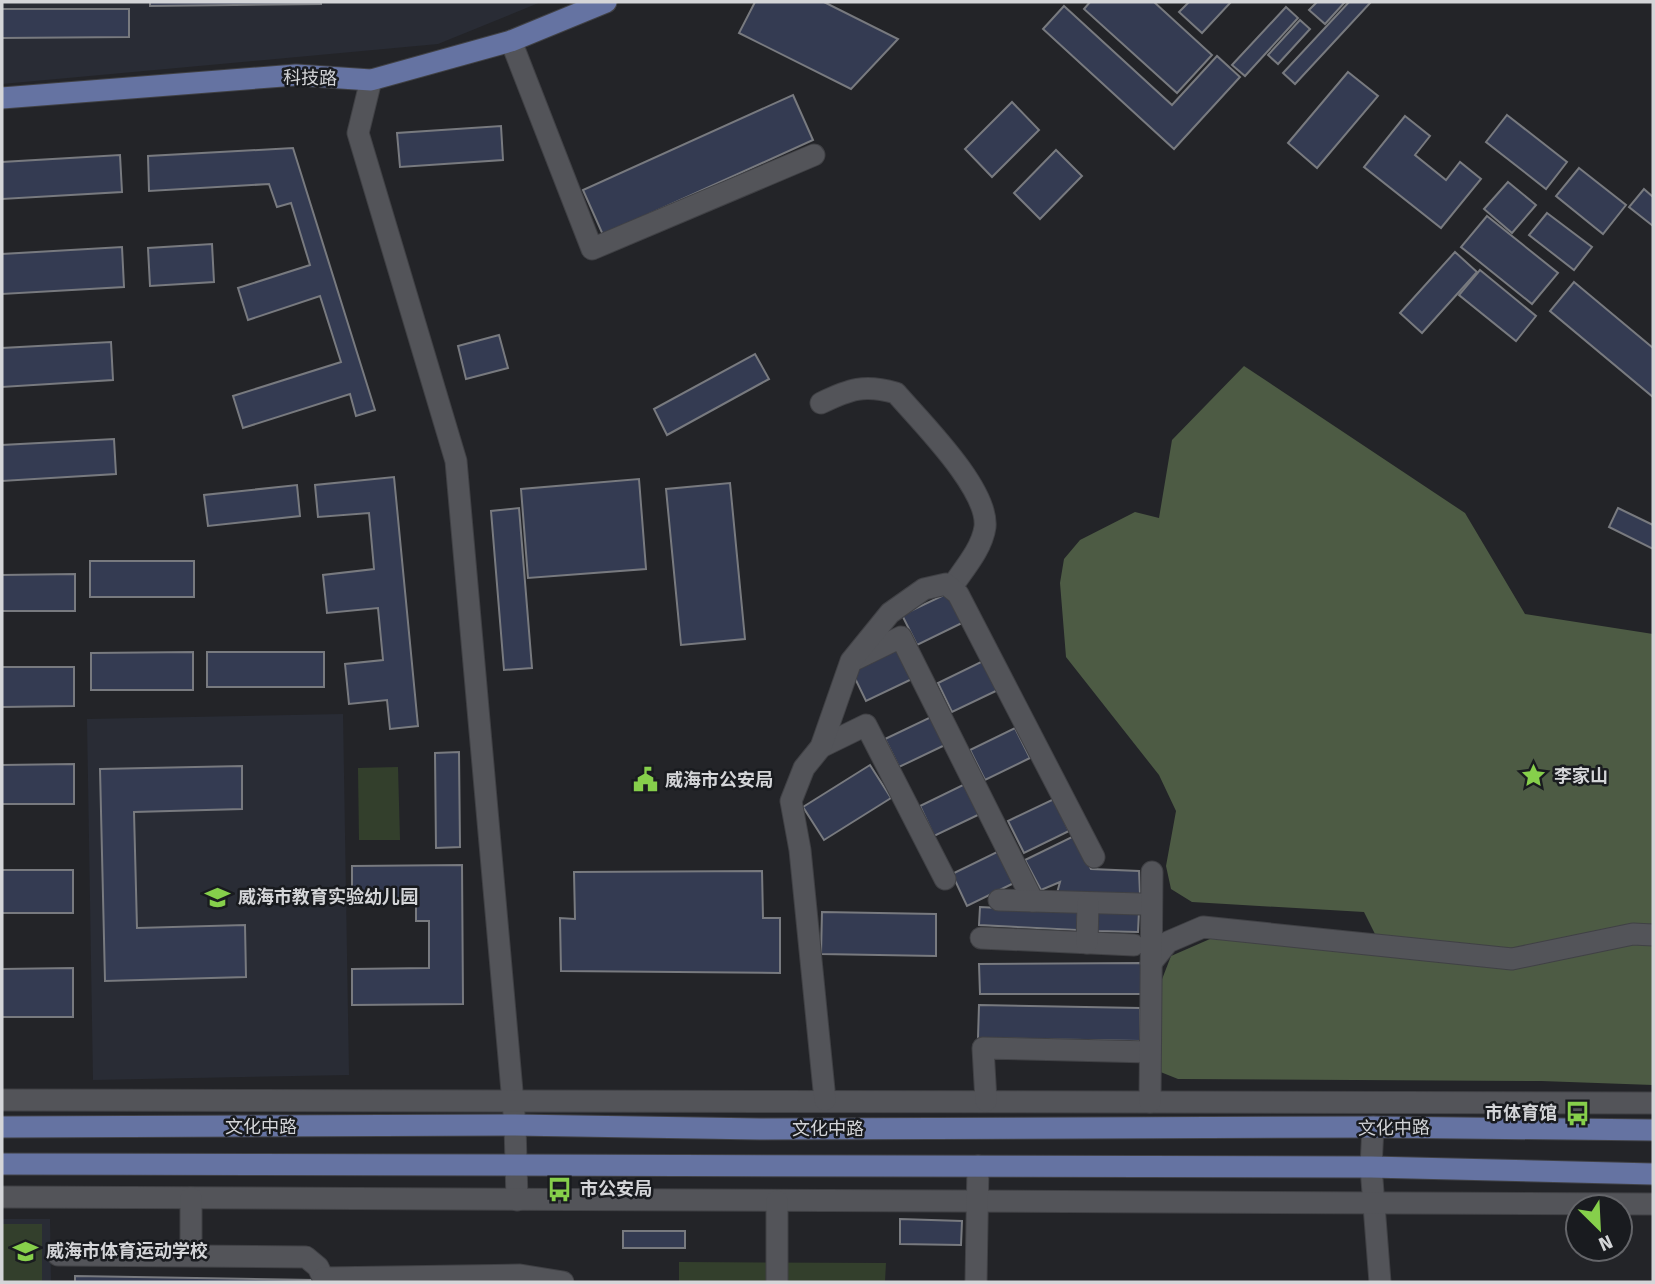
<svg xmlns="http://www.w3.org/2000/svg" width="1655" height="1284" font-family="'Fira Sans','Noto Sans SC',sans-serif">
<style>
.built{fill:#292c35}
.green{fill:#333f2c}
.forest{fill:#4d5b44}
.building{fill:#343b52;stroke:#787a7f;stroke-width:2}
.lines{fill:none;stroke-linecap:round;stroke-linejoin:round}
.minor-casing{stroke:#404145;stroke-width:23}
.major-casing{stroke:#404145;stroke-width:23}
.minor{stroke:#535459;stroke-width:21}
.major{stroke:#6573a2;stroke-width:21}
.labels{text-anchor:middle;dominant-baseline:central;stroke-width:5;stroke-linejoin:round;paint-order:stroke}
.street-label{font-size:18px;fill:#d4d5d8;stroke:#191b1f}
.poi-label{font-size:18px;font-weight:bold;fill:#d4d5d8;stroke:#191b1f;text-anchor:start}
</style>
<rect width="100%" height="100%" fill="#232428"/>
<g class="built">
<polygon points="2,2 541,2 438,44 2,84"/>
<polygon points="343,714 349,1075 93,1080 87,719"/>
<polygon points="2,1219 50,1219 51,1282 2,1282"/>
</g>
<g class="green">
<polygon points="398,767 400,840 359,840 358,768"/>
<rect x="2" y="1224" width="40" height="58"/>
<polygon points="679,1262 886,1263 885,1282 679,1282"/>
</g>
<polygon class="forest" points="1244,366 1465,513 1525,614 1653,634 1653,1085 1541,1081 1178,1079 1158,1071 1154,1000 1171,956 1226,932 1380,944 1364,912 1192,902 1171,889 1166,866 1176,811 1159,775 1066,657 1060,583 1064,559 1080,540 1135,512 1159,518 1172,440"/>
<g class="building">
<polygon points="150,2 321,2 321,4 150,6"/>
<polygon points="755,2 824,2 898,39 851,89 739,33"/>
<polygon points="1090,2 1154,2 1212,55 1177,93 1084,9"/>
<polygon points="1189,2 1231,2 1202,33 1179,12"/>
<polygon points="1317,2 1345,2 1325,24 1309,10"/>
<polygon points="1349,2 1371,2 1295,84 1283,73"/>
<polygon points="1064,6 1172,105 1217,56 1240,77 1174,149 1043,29"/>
<polygon points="1286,7 1298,18 1245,76 1232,65"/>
<polygon points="2,9 129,9 129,37 2,38"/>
<polygon points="1300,20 1310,29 1278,64 1268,55"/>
<polygon points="1348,72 1378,96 1317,168 1288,143"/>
<polygon points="793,95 813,140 603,235 583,190"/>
<polygon points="1012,102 1039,130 992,177 965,149"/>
<polygon points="1507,115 1567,162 1546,189 1486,142"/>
<polygon points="1405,116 1430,136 1415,155 1446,180 1460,162 1481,179 1441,228 1364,167"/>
<polygon points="501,126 503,160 400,167 397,133"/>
<polygon points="293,148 375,410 356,416 350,394 243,428 233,396 341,362 320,296 248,320 238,288 310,265 291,203 277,207 269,184 149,191 148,156"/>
<polygon points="1056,150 1082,176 1040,219 1014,193"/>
<polygon points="120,155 122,192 2,199 2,162"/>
<polygon points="1579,168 1626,205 1603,234 1556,196"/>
<polygon points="1508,182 1536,205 1512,233 1484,209"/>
<polygon points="1644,189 1653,197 1653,226 1629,207"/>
<polygon points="1547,213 1592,247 1574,270 1529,235"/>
<polygon points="1487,216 1558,273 1532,304 1461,247"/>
<polygon points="212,244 214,282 150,286 148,248"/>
<polygon points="122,247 124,287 2,294 2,254"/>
<polygon points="1455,252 1477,272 1422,333 1400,313"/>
<polygon points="1480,270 1536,316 1516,341 1459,295"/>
<polygon points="1574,282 1653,348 1653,397 1550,311"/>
<polygon points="499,335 508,368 466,379 458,346"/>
<polygon points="111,342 113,380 2,387 2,348"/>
<polygon points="755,354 769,379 667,435 654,409"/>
<polygon points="114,439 116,474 2,481 2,445"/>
<polygon points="394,477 418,726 390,729 387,700 349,704 345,664 383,660 378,608 327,613 323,575 374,569 369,513 318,517 315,485"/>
<polygon points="639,479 646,569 528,578 521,489"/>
<polygon points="730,483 745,639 681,645 666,489"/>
<polygon points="297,485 300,516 208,526 204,495"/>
<polygon points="519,508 532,668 504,670 491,511"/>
<polygon points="1618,508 1653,525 1653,549 1609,527"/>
<rect x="90" y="561" width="104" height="36"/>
<polygon points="75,574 75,611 2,611 2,575"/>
<polygon points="948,593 962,623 917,645 902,615"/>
<polygon points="896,648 912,679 866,701 851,670"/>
<polygon points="193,652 193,690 91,690 91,653"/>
<rect x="207" y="652" width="117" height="35"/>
<polygon points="983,661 998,690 952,712 938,683"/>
<polygon points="2,667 74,667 74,706 2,707"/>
<polygon points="931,717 945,745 899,767 885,739"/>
<polygon points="1015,728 1030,758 985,780 970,750"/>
<polygon points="459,752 460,847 436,848 435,753"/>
<polygon points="74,764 74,804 2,804 2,765"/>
<polygon points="870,765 891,798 824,840 803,807"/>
<polygon points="242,766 242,809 134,812 137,928 245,925 246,977 105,981 100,769"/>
<polygon points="965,784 980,814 934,836 920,806"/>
<polygon points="1054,799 1069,831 1024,853 1008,821"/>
<polygon points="1074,836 1091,869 1139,871 1140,894 1057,893 1060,882 1041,890 1025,860"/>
<polygon points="999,851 1014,883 967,906 952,874"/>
<polygon points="462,865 463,1004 352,1005 352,969 429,968 429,921 416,921 416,898 352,899 352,866"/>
<rect x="2" y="870" width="71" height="43"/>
<polygon points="762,871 763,918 780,918 780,973 561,971 560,918 575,919 574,872"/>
<polygon points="980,907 1078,912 1077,930 979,925"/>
<polygon points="1098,910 1139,911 1138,932 1097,931"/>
<polygon points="822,912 936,914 936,956 821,954"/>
<polygon points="1142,963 1142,994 980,994 979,964"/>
<polygon points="73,968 73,1017 2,1017 2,969"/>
<polygon points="979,1005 1140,1008 1140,1041 978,1038"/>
<polygon points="900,1219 962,1221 961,1245 900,1244"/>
<rect x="623" y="1231" width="62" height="17"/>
<polygon points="75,1276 314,1280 314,1282 75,1282"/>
</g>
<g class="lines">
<defs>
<g id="minor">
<polyline points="511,41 592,249 814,155"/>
<polyline points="371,80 358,133 456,461 515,1125 517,1200"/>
<path d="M821,403c29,-14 43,-19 75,-10 24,28 93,96 89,134 -3,22 -22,43 -34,61"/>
<polyline points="856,659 901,637 1033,901"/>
<polyline points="821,747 866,725 945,879"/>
<polyline points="999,900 1141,904"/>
<polyline points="981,938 1134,945"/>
<polyline points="1087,943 1088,903"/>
<polyline points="1151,963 1168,942 1203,927 1512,959 1633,934 1653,935"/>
<polyline points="2,1100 1653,1103"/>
<polyline points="825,1100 800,850 791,801 804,768 821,747 851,661 890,613 924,589 946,584 958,594 1094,857"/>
<polyline points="986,1101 983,1048 1150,1052"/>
<polyline points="1150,1102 1152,872"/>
<polyline points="1373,1127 1371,1167 1380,1282"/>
<polyline points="2,1197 1653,1204"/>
<polyline points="191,1198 191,1254"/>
<polyline points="777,1201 777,1282"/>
<polyline points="58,1255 306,1257 318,1267 325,1282"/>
<polyline points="323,1278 520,1275 563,1282"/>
<polyline points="976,1282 978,1166"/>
</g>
<g id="major">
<polyline points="2,98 296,75 371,80 511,41 606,2"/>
<polyline points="2,1127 515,1125 760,1129 1373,1127 1653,1130"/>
<polyline points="2,1164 1371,1167 1653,1174"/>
</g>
</defs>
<use href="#minor" class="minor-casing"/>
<use href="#major" class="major-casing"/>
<use href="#minor" class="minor"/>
<use href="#major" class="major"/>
</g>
<defs>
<symbol id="sight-bare" viewBox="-9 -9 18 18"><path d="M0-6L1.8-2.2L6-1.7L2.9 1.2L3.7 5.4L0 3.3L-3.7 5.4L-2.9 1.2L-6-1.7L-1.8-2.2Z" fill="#86cf4b" stroke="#191b1f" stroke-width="2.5" paint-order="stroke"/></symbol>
<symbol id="civic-bare" viewBox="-9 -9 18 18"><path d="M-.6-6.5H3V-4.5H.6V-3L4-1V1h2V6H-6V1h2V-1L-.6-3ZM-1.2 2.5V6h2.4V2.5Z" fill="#86cf4b" stroke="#191b1f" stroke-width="2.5" paint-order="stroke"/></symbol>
<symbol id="school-bare" viewBox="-9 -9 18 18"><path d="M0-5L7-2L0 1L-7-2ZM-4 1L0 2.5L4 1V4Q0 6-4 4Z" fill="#86cf4b" stroke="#191b1f" stroke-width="2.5" paint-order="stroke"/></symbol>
<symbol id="bus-bare" viewBox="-9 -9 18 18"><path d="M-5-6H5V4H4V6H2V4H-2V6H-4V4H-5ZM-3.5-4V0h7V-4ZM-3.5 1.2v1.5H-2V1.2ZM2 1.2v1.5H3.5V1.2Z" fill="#86cf4b" stroke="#191b1f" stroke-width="2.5" paint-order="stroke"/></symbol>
<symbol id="university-bare" viewBox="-9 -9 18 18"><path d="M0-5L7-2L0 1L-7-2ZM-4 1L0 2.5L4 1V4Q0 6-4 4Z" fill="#86cf4b" stroke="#191b1f" stroke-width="2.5" paint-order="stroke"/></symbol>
</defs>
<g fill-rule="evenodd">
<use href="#sight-bare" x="1516" y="758" width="35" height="35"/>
<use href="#civic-bare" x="628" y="762" width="35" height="35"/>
<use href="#school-bare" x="200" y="880" width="35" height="35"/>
<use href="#bus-bare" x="1560" y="1096" width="35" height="35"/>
<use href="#bus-bare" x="542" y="1172" width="35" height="35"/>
<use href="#university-bare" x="8" y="1234" width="35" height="35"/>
</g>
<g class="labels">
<g class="street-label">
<text transform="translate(310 78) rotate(1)">科技路</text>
<text x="261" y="1127">文化中路</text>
<text transform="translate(1394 1128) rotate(-1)">文化中路</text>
<text x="828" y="1129">文化中路</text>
</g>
<g class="poi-label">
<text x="1554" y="776">李家山</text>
<text x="665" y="780">威海市公安局</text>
<text x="238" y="897">威海市教育实验幼儿园</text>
<text x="1557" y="1113" text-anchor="end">市体育馆</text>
<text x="580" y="1189">市公安局</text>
<text x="46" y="1251">威海市体育运动学校</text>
</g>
</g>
<rect width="1655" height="1284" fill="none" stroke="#d4d5d8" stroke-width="7"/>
<g transform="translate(1599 1228) rotate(156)"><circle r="33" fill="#191b1f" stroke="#646569" stroke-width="2"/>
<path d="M0-5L12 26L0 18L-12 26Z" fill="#86cf4b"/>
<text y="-10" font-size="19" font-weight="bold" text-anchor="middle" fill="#d4d5d8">N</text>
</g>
</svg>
